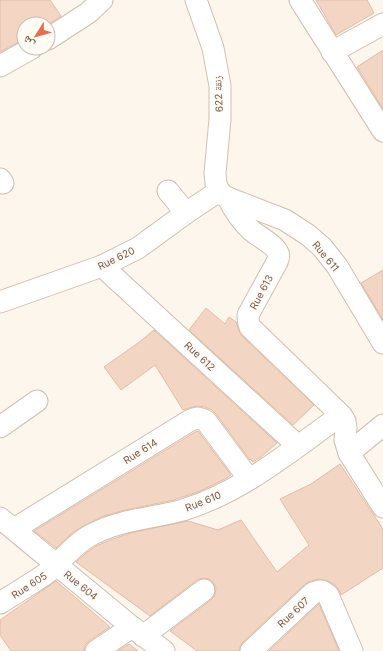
<svg xmlns="http://www.w3.org/2000/svg" width="383" height="651" font-family="Inter,'Noto Naskh Arabic',sans-serif">
<style>
.building{fill:#f3d5c3;stroke:#e6bba3}
.lines{fill:none;stroke-linecap:round;stroke-linejoin:round}
.street-casing{stroke:#d1beb0;stroke-width:23}
.street{stroke:#fff;stroke-width:21}
.labels{text-anchor:middle;dominant-baseline:central;stroke-width:3.5;stroke-linejoin:round;paint-order:stroke}
.street-label{font-size:10px;fill:#7a5c4d;stroke:#fffaf3}
</style>
<rect width="100%" height="100%" fill="#fdf6ec"/>
<g class="building">
<polygon points="0,0 50,0 61,16 48,25 24,24 24,39 0,52"/>
<polygon points="316,0 367,0 374,13 336,35"/>
<polygon points="383,50 383,109 357,67"/>
<polygon points="383,270 383,320 361,283"/>
<polygon points="206,308 225,324 229,317 236,322 239,331 242,336 314,405 293,425 189,330"/>
<polygon points="154,330 277,443 261,457 253,462 250,459 250,460 216,414 212,410 205,407 199,406 192,407 183,410 155,365 121,390 104,367 138,343"/>
<polygon points="198,431 231,475 225,479 200,491 174,500 125,510 101,517 80,528 71,534 56,548 34,531 195,432"/>
<polygon points="340,464 383,529 383,568 341,595 339,590 335,585 328,581 319,579 309,582 305,584 243,642 240,647 239,651 197,651 170,631 211,600 215,595 216,588 213,582 209,579 203,578 197,580 150,616 76,562 86,553 96,546 110,540 130,533 188,521 218,530 241,520 277,572 309,545 280,499 311,484"/>
<polygon points="56,581 110,627 89,641 85,645 84,651 11,651 0,635 0,620"/>
<polygon points="319,604 339,651 269,651"/>
<polygon points="129,644 138,651 118,651"/>
</g>
<g class="lines">
<defs>
<g id="street">
<polyline points="196,0 213,48 220,86 220,119 217,152 215,173 216,184 219,191 223,195 228,198 285,220 308,235 322,247 337,266 383,343"/>
<polyline points="300,0 383,131"/>
<polyline points="48,39 88,13 102,0"/>
<polyline points="332,52 383,24"/>
<polyline points="0,66 32,48"/>
<polyline points="0,179 3,183"/>
<polyline points="168,191 186,213"/>
<path d="M228,198c6,12 14,24 24,33 6,5 24,15 26,22 2,3 0,6 -1,9l-29,53c0,5 0,7 2,12l91,88 4,6 1,7 -1,12 4,13 34,54"/>
<polyline points="102,266 298,446"/>
<polyline points="0,302 102,266 138,248 186,213 219,191"/>
<polyline points="0,427 37,401"/>
<polyline points="349,453 383,425"/>
<polyline points="0,518 132,627 164,651"/>
<path d="M14,529l175,-108c8,-4 9,-4 17,0l43,58"/>
<path d="M0,603c17,-11 35,-21 51,-33 5,-4 8,-9 13,-13 9,-9 19,-19 31,-24 28,-14 59,-15 88,-23 59,-18 109,-60 158,-95"/>
<polyline points="143,636 204,590"/>
<polyline points="96,651 132,627"/>
<polyline points="251,651 313,593 319,591 322,591 328,595 352,651"/>
</g>
</defs>
<use href="#street" class="street-casing"/>
<use href="#street" class="street"/>
</g>
<g class="labels">
<g class="street-label">
<text transform="translate(218 94) rotate(-93)">زنقة 622</text>
<text transform="translate(326 256) rotate(51)">Rue 611</text>
<text transform="translate(116 258) rotate(-26)">Rue 620</text>
<text transform="translate(261 292) rotate(-62)">Rue 613</text>
<text transform="translate(200 356) rotate(43)">Rue 612</text>
<text transform="translate(140 451) rotate(-32)">Rue 614</text>
<text transform="translate(203 501) rotate(-22)">Rue 610</text>
<text transform="translate(29 585) rotate(-33)">Rue 605</text>
<text transform="translate(81 585) rotate(39)">Rue 604</text>
<text transform="translate(293 612) rotate(-43)">Rue 607</text>
</g>
</g>
<g transform="translate(36 36) rotate(233)"><circle r="19" fill="#fffaf3" stroke="#cabbb1"/>
<path d="M0-3L7 15L0 10L-7 15Z" fill="#e76f51"/>
<text y="-6" font-size="11" font-weight="bold" text-anchor="middle" fill="#7a5c4d">ش</text>
</g>
</svg>
